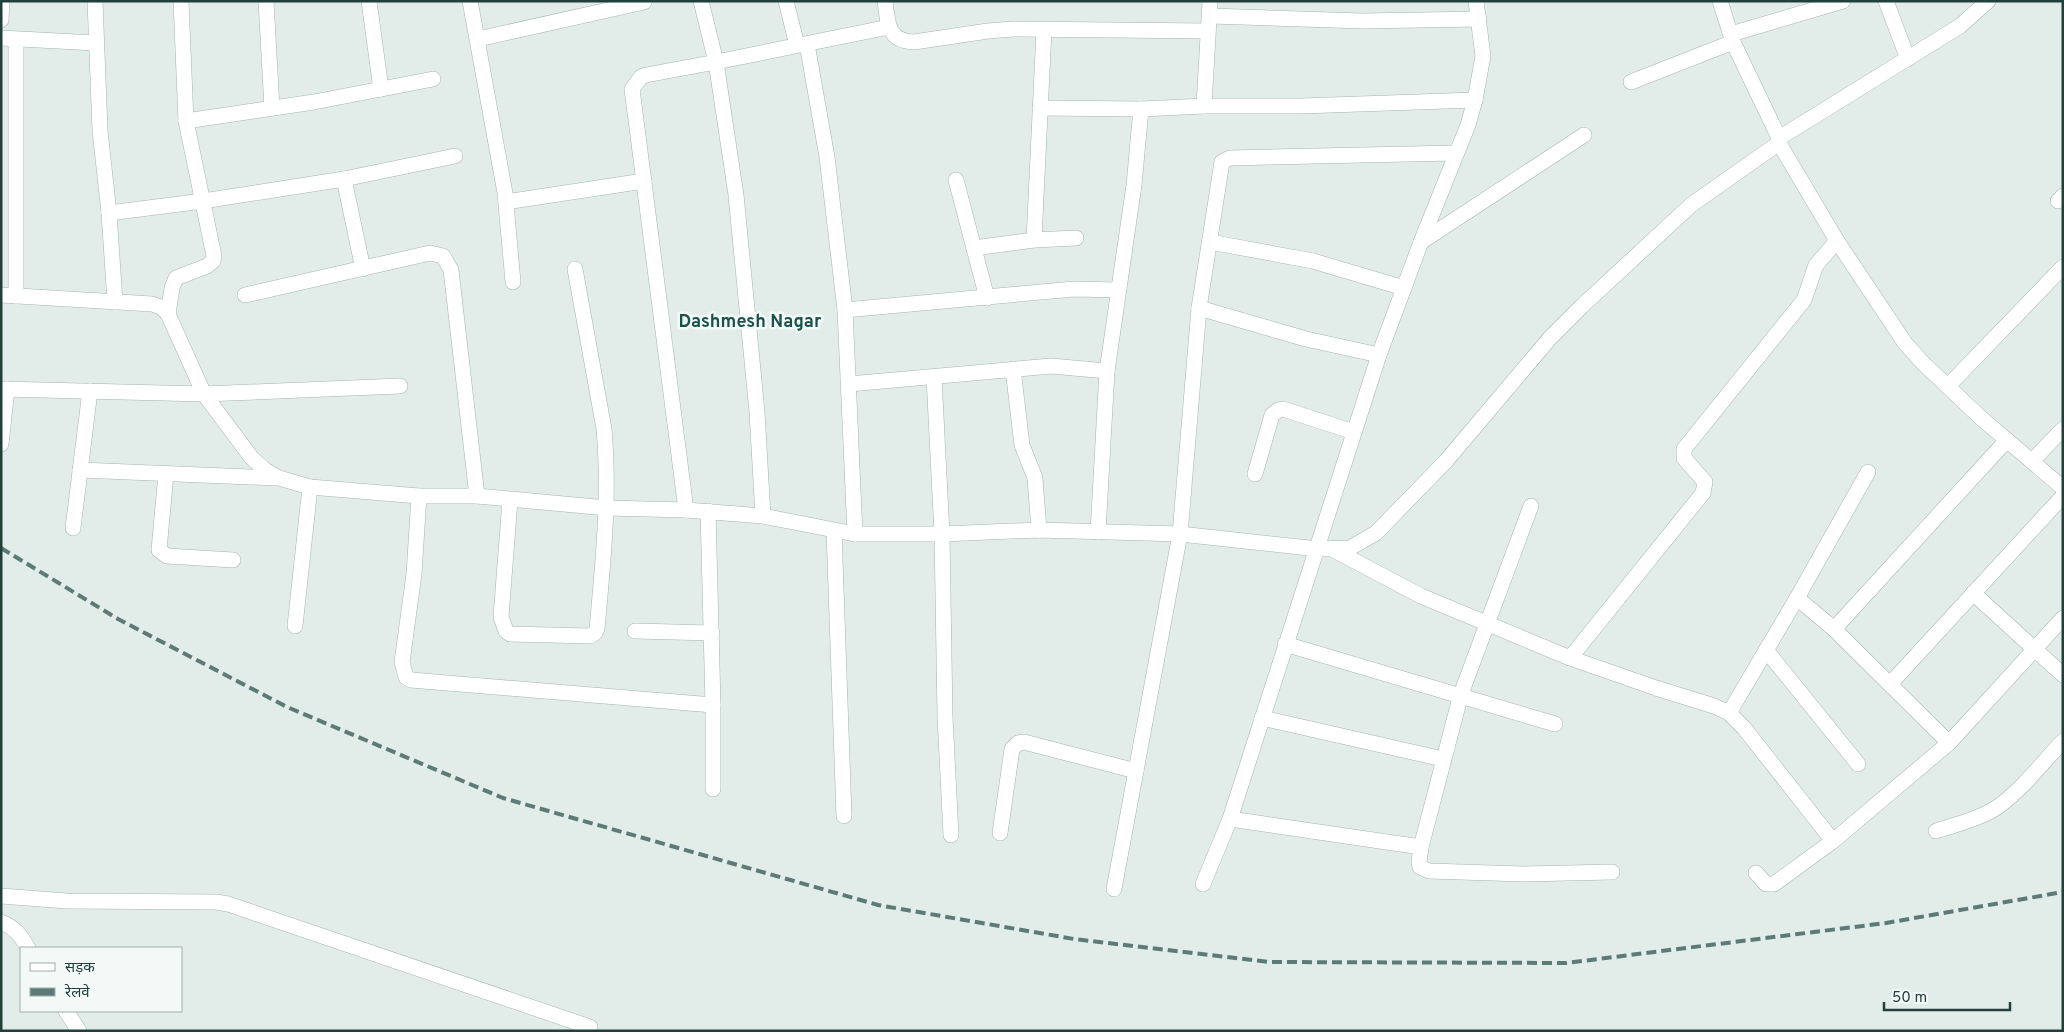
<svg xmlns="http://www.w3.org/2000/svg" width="2064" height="1032" font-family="Overpass,'Noto Sans Devanagari',sans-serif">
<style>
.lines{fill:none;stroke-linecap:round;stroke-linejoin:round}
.minor-casing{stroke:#a4b5b2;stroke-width:16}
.minor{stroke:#fff;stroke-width:15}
.rail{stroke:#5c7b76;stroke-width:4;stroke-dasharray:10 5;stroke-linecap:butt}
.labels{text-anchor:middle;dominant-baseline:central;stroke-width:5;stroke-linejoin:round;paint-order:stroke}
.neighbourhood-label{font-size:18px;font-weight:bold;fill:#1c524c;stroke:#f3f9f7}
</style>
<rect width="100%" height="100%" fill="#e2edea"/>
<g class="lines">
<defs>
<g id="minor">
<polyline points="95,1 100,131 109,213 115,302"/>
<polyline points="266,1 272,108"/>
<polyline points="369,1 381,89"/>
<polyline points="470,1 505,193 513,282"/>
<polyline points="701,1 716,62 736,195 757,412 763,516"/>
<polyline points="786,1 797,45"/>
<path d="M885,1c3,22 2,40 29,41l74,-11 25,-2 195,2"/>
<polyline points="1886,1 1908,59"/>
<polyline points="1210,16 1362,21 1479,19"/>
<polyline points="1,20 2,1"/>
<polyline points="1731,34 1843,1"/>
<polyline points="1,38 96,43"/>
<polyline points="478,39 644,2"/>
<polyline points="807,44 827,157 845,310 855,534"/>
<polyline points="1631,82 1733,42"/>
<polyline points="1204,106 1210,1"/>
<polyline points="1040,108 1141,109 1204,106 1301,106 1475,100"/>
<polyline points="186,121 314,102 433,79"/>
<polyline points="1779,138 1960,26 1988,1"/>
<polyline points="1779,143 1837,241 1905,343 1922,362 1981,418 2063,488"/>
<polyline points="344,179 363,269"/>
<polyline points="956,180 987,298"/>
<polyline points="2058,201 2063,196"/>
<polyline points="506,202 644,181"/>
<polyline points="109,213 203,201 344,179 455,156"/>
<polyline points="1034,240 1044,30"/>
<polyline points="1210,242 1313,261 1404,288"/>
<polyline points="1421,242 1584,135"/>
<polyline points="974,248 1034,240 1076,238"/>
<polyline points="1,295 152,304 161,307 168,314 204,394 251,457 265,470 279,478 310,487 419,496 477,496 607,508 686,510 763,516 855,534 942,534 1039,530 1180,534 1318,549 1350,548 1376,533 1446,461 1550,338 1581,307 1691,205 1779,143 1779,138 1733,42 1720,1"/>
<polyline points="245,295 430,253 443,256 451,270 477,496"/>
<polyline points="16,296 16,40"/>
<polyline points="1199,308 1306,339 1379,355"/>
<polyline points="845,310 1074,289 1118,290"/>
<polyline points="168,314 172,288 176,278 207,266 213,261 214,256 186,121 181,1"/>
<polyline points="1013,369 1022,445 1035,478 1039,530"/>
<polyline points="934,377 942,534 945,717 951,835"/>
<polyline points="849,384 1051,366 1107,371"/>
<polyline points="1948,386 2063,267"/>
<polyline points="1,389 204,394 400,386"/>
<polyline points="1,444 7,389"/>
<polyline points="2032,461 2063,429"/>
<polyline points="80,470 276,478"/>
<polyline points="166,474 159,550 167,556 233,560"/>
<polyline points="1255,474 1272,415 1278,410 1283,409 1354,432"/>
<polyline points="419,496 414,574 402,662 406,677 411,680 713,705"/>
<path d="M510,500l-9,117 5,14 4,3 80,2 5,-3 2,-4c6,-67 13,-133 7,-200l-29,-160"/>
<polyline points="1531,506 1461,694 1421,847 1419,862 1420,867 1429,871 1523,874 1612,872"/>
<polyline points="686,510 632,89 641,77 646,75 716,62 889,27"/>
<polyline points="708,511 713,705 713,789"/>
<polyline points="73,528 90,391"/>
<polyline points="834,531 844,816"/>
<polyline points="1098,532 1107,371 1134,185 1141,109"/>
<polyline points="1332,549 1421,596 1570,658 1656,688 1714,706 1729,713 1744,728 1833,841"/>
<polyline points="1973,593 2063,675"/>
<polyline points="1797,598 1834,629 1949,743"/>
<polyline points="295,626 310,487"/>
<polyline points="1834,629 2007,440"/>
<polyline points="635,631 712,633"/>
<polyline points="1285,644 1555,724"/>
<polyline points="1766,650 1858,764"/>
<polyline points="1570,658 1703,493 1705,482 1684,458 1684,449 1804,300 1816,265 1837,241"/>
<polyline points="1890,684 2063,496"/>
<polyline points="1729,713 1797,598 1868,472"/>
<polyline points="1262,718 1443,759"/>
<polyline points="1230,819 1421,847"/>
<path d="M1936,831c18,-6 39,-11 55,-20 24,-13 52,-49 72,-70"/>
<polyline points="1000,833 1012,749 1018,743 1024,742 1136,771"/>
<polyline points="1756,873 1766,884 1774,884 1833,841 1949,743 2063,618"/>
<polyline points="1203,884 1230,819 1379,355 1421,242 1468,125 1475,100 1483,56 1476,1"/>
<polyline points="1114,889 1180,534 1199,308 1222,162 1230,158 1455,153"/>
<polyline points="1,896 67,901 216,902 228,904 590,1027"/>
<path d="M1,922c14,5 20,14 27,26"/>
<polyline points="66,1011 79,1031"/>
</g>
</defs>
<use href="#minor" class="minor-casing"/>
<use href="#minor" class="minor"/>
<polyline class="rail" points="1,548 118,619 287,707 503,798 878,905 1074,939 1270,962 1566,963 1886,923 2063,892"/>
</g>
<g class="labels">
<g class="neighbourhood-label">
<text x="750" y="322">Dashmesh Nagar</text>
</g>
</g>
<rect width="2064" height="1032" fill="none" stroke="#213f3b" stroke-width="5"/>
<rect x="20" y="947" width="162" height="65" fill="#f3f9f7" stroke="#9fafac"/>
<rect x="30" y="963" width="25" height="8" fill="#ffffff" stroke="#9fafac"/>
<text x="65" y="972" font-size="15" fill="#213f3b">सड़क</text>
<rect x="30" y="988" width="25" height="8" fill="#5c7b76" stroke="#9fafac"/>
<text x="65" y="997" font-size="15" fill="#213f3b">रेलवे</text>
<path d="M1884 1002v8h126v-8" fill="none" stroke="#213f3b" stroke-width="2.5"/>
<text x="1892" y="1002" font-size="15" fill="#213f3b" stroke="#f3f9f7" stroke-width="4" paint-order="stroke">50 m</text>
</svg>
